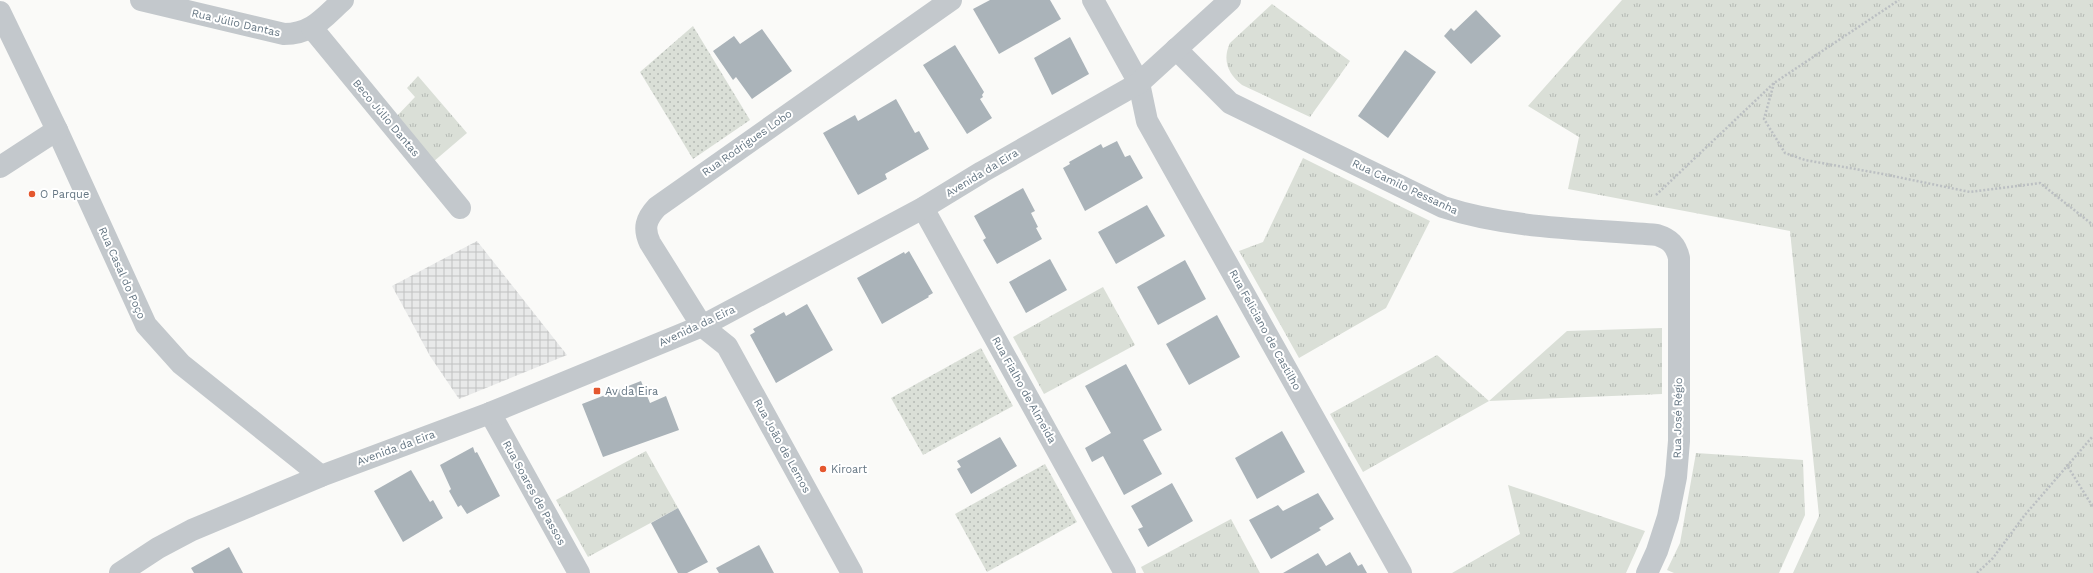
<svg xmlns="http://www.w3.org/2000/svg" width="2093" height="573" font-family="'Work Sans',sans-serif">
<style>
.industrial{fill:url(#industrial-grid)}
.grass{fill:url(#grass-tufts)}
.garden{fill:url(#garden-dots)}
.building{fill:#aab3b9}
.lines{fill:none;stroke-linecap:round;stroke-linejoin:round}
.path{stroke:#bbbfc2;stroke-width:2.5;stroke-dasharray:2 2;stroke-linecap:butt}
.minor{stroke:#c3c8cc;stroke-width:22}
.poi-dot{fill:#e4572e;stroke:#fff;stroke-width:1.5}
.labels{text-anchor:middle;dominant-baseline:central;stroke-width:4;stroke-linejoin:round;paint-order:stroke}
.street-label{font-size:11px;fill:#657683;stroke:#fff}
.poi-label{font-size:11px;fill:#657683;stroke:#fff;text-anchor:start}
</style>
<defs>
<pattern id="industrial-grid" width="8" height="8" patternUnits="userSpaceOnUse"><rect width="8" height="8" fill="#e8e9e9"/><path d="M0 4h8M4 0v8" fill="none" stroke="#c0c1c2"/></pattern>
<pattern id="grass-tufts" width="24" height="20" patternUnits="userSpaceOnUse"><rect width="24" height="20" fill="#dadfd7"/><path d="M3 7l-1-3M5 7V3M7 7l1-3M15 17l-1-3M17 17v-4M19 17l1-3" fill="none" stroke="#b4b9b4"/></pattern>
<pattern id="garden-dots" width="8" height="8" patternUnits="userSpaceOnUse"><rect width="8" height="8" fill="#dadfd7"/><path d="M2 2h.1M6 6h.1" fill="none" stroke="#b4b9b4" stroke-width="1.8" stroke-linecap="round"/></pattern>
</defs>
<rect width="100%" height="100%" fill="#fafaf8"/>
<polygon class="industrial" points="477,241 567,355 459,399 430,356 392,286"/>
<g class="grass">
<polygon points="1622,0 2093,0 2093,573 1793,573 1819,516 1790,231 1568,189 1579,137 1528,106"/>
<path d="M1272,4l78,57 -40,56 -68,-32c-14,-11 -20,-25 -12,-42z"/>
<polygon points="418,76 467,133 433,162 396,117 415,97 407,88"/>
<polygon points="1303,158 1430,221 1386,308 1299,358 1239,251 1263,242"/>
<polygon points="1103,287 1135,345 1044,394 1013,337"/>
<polygon points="1662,328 1662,394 1489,401 1363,472 1330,414 1437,355 1489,401 1567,331"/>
<polygon points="646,451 678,508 588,557 556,500"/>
<polygon points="1696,453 1803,460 1805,515 1779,573 1674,573 1667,570 1680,543"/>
<polygon points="1508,485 1645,531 1626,573 1452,573 1520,534"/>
<polygon points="1231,519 1260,573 1144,573 1141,567"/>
</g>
<g class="garden">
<polygon points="693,26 750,120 693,159 640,72"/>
<polygon points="981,348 1013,406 923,455 891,398"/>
<polygon points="1045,464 1077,522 987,572 955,514"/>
</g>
<g class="building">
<polygon points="990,0 1050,0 1061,19 999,54 973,9"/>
<polygon points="1476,10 1501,36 1471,64 1444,36 1451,28 1454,31"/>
<polygon points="762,29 792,71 752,99 736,77 733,80 713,51 734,36 740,44"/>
<polygon points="1070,37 1089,74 1052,95 1034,58"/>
<polygon points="955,45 984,92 982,95 983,97 980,99 992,118 967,134 923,65"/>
<polygon points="1405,50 1436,72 1388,138 1358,116"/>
<polygon points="896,99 915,133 919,131 929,149 885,174 887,179 858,195 823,133 855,115 858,121"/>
<polygon points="1117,141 1125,157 1130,155 1143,178 1085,211 1063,168 1070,164 1069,162 1101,144 1103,148"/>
<polygon points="1023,188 1035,211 1031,213 1038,227 1036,228 1042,239 997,264 983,240 986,238 974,216"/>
<polygon points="1147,205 1165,236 1116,264 1098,232"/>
<polygon points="909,251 933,293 928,296 929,297 882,324 857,278 904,252 905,254"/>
<polygon points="1050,259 1067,290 1026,313 1009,282"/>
<polygon points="1185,260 1206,299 1158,325 1137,287"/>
<polygon points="807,304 833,350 776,383 750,335 755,332 753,329 784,312 786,316"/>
<polygon points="1217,315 1240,357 1189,385 1166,344"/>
<polygon points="1126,364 1162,430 1143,440 1162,474 1124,495 1103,456 1092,462 1085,448 1111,433 1085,386"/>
<polygon points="641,381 650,403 666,396 679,430 603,457 582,404"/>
<polygon points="1282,431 1305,472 1257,499 1235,458"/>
<polygon points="1000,437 1017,466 971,494 957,469 961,467 957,461"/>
<polygon points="473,447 475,453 477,452 500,496 467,514 461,505 458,507 449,491 451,489 440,465"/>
<polygon points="411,470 430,502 433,500 443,518 403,542 374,491"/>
<polygon points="1172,483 1193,521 1148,547 1138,529 1143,527 1131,506"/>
<polygon points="1318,493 1334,519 1319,528 1321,530 1271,559 1249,520 1278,505 1283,511"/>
<polygon points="678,508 708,562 687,573 678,573 651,523"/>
<polygon points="759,545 774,573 719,573 716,568"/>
<polygon points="229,547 243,573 194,573 191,568"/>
<polygon points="1350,552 1358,566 1362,564 1367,573 1283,573 1318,553 1326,566"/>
</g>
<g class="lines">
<g class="path">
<polyline points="1774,83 1764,119 1785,153 1805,160 1883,174 1970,192 2040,183 2093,225"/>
<polyline points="1656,195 1774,83 1899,0"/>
<polyline points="2068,467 2093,507"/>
<polyline points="1977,573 1993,558 2024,516 2093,436"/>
</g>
<g class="minor">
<path d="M141,0l143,34c28,0 39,-16 59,-34"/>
<polyline points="1093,0 1139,83 1147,121 1401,573"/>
<polyline points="0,12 57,130 146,325 181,364 321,476"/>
<polyline points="312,28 460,208"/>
<path d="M1176,49l54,54 213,104c67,22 145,22 214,28 13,4 19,10 22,23v183l-3,36 -8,40 -11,34 -10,22"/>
<polyline points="0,167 57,130"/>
<polyline points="923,208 1125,573"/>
<polyline points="490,413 579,573"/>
<polyline points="120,573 158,548 192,530 321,476 490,413 702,326 923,208 982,172 1139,83 1230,0"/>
<path d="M852,573l-125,-227 -25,-20 -52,-83c-7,-15 -4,-24 7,-36l294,-207"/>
</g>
</g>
<g class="poi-dot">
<circle cx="32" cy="194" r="4"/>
<rect x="593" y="387" width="8" height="8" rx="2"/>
<circle cx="823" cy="469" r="4"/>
</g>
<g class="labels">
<g class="street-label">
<text transform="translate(236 23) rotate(13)">Rua Júlio Dantas</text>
<text transform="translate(386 118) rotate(50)">Beco Júlio Dantas</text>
<text transform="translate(747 143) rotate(-35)">Rua Rodrigues Lobo</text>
<text transform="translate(982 173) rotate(-31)">Avenida da Eira</text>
<text transform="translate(1405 187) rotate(25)">Rua Camilo Pessanha</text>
<text transform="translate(122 273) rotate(66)">Rua Casal do Poço</text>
<text transform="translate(697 326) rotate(-25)">Avenida da Eira</text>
<text transform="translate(1265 330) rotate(61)">Rua Feliciano de Castilho</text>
<text transform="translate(1024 390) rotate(61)">Rua Fialho de Almeida</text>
<text transform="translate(1678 418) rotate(-89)">Rua José Régio</text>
<text transform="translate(782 446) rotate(61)">Rua João de Lemos</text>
<text transform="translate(396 448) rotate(-20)">Avenida da Eira</text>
<text transform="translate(534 493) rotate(61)">Rua Soares de Passos</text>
</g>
<g class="poi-label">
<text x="40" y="194">O Parque</text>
<text x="605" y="391">Av da Eira</text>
<text x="831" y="469">Kiroart</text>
</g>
</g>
</svg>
